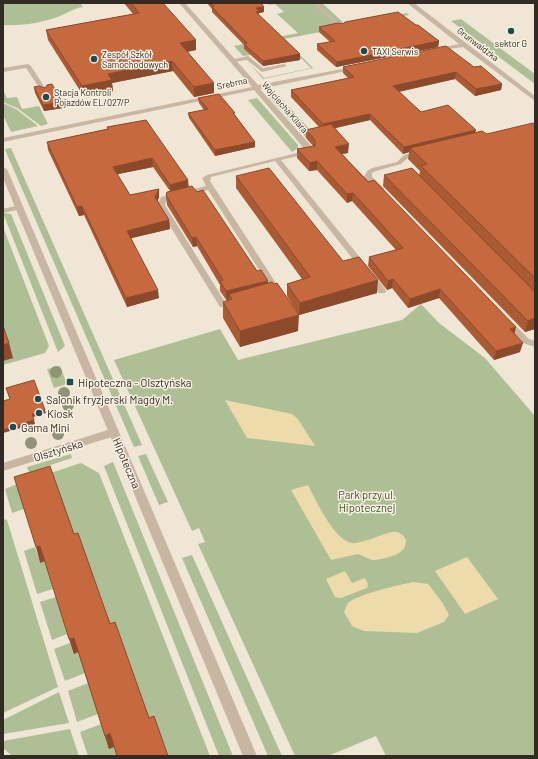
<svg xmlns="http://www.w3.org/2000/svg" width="538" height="759" font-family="Barlow,sans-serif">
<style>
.green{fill:#aebf96}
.sand{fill:#eddbab}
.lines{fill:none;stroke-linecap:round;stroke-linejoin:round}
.service{fill:#c8b6a2;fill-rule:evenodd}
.minor{fill:#c8b6a2;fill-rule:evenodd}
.tertiary{fill:#c8b6a2;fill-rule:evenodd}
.tree{fill:#8f9477}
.wall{fill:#aa5a35}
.shaded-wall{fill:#8b4a2b}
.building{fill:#c6693e;stroke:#8b4a2b}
.poi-dot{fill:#1b4b53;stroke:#f8f0e2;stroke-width:1.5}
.labels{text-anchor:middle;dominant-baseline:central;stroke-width:3;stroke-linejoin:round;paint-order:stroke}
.far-poi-label{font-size:9px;fill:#322a25;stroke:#f8f0e2;text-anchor:start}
.far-street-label{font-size:9px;fill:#322a25;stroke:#f8f0e2}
.poi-label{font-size:11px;fill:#322a25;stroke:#f8f0e2;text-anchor:start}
.street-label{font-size:11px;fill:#322a25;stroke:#f8f0e2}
.park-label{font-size:11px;fill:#3f5029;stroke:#f8f0e2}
</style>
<rect width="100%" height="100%" fill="#f0e6d6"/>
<g class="green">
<path d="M3,3h77l3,4c-9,1 -15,6 -23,9 -18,7 -38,10 -57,9z"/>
<polygon points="267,3 322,3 346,25 407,13 409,15 284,39 313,68 263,79 249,63 264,78 311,68 302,59 244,49 251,55 243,56 234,46 298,33 277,14 284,12 275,4 269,5"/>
<polygon points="461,19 535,74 535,84 451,21"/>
<polygon points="3,90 7,98 17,97 22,109 39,106 48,124 41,126 17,108 3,102"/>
<polygon points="277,94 313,133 320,153 268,96"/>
<polygon points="257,98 298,145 298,148 292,152 248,100"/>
<polygon points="3,103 16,109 38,126 11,132 3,115"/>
<polygon points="11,148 142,445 134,447 6,152 5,149"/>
<polygon points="3,213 11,214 65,346 58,352"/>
<polygon points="3,227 49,346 45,353 3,365"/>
<polygon points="421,304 439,323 485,358 535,416 535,756 386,756 376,736 328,756 295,756 198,544 205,542 199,528 192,531 114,360 220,329 238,360 402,320"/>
<polygon points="60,366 67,384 54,388 47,369"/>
<polygon points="71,454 72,458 29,472 27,467"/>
<polygon points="146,454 168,502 159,505 138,456"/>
<polygon points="113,462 233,756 219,756 104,466"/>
<polygon points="81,463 99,473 210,756 166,756 24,509 12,513 5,489 17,484"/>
<polygon points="3,519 7,520 58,687 3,713"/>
<polygon points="35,547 40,563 45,561 53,589 37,594 24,551"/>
<polygon points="192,555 282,756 268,756 182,558"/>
<polygon points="56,597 67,634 52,640 40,602"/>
<polygon points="70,643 74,654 78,652 85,673 65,681 54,649"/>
<polygon points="88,683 98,714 77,722 68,691"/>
<polygon points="59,692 69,723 3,734 3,720"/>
<polygon points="101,724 109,749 114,747 117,756 88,756 80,732"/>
<polygon points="70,729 79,756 12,756 3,748 3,741"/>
</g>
<g class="sand">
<polygon points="225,400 292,414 298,419 315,446 247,438"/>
<path d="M308,485c8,15 28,61 48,58 12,-2 24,-8 36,-11 6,-1 11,2 14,8 0,16 -18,17 -30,20h-4l-14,-6 -27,6 -40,-70z"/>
<polygon points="467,557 498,599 465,614 435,571"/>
<polygon points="345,571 352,583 365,578 368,584 367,588 341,598 335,597 326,579"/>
<path d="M414,582l14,2 14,18 7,13 -5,7 -27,11 -53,-2 -12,-5 -8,-14c1,-2 2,-6 4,-9 7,-8 54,-19 66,-21z"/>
</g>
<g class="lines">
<g class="service">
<polygon points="311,3 317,3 343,26 343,28 339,28"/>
<polygon points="248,56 263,68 284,64 287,66 262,72 247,60 233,62 230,60"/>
<polygon points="28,64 31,66 47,91 46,92 42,92 26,68 3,72 3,68"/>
<polygon points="309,150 311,151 311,153 281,160 367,266 366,268 360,268 275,161 211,177 210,181 281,291 280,293 274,293 208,190 167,200 165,205 225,302 233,301 237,304 233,307 220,307 157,205 161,197 206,186 202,178 207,175"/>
<polygon points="421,151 423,152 423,154 408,158 401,164 376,171 372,173 372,177 384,188 384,192 378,192 364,177 367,171 372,168 397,162 404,155"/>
<polygon points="19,205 22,205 22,209 3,213 3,209"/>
<polygon points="371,273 374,274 385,289 386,291 385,293 379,293 368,278 367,276 368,274"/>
<polygon points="507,319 510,320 529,339 535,341 535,347 523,343 504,324 503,322"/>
</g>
<g class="minor">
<polygon points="179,3 185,3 258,85 358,66 359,67 356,69 260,89 314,149 314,153 308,153 254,90 3,142 3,138 252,87"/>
<polygon points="407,3 414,3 535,96 535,101 463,47 435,51 435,49 459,44"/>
<polygon points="114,428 118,429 119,432 118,435 3,471 3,463"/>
</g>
<polygon class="tertiary" points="3,167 7,169 257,756 243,756 3,178"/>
</g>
<g class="tree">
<circle cx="56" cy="372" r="6"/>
<circle cx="64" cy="393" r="6"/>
<circle cx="68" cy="405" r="6"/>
<circle cx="58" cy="434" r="6"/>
<circle cx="31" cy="443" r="6"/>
</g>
<g class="wall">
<polygon points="124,3 163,3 196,50 187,52 214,93 194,97 173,71 112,83 113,91 84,97 48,40 46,30 133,14"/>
<polygon points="207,3 261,3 264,7 264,12 259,13 259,15 300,54 300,60 263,66 244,49 244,45 212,12 212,9"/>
<polygon points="343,24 416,25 439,41 438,47 336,67 317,50 317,44 330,42 319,32 319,27"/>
<polygon points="343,67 474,67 502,84 501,90 475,96 455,79 399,92 421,112 475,132 487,134 535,125 535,329 525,332 383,186 384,175 419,176 420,171 408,159 409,152 403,154 370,120 335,128 348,153 342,154 515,334 520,352 494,360 439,298 408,308 392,288 387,290 368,266 369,257 396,250 352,201 347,203 317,170 309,171 297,158 297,149 313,146 306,138 306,130 319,127 291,97 291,90 348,78 343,73"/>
<polygon points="34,87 63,108 44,111 35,93"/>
<polygon points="198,98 235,115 255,142 255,147 215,156 189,118 188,113 204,110 199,103"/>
<polygon points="146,120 188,187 257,271 268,283 298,331 240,347 223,318 223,302 227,301 220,291 220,285 197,246 193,247 167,205 166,195 170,191 153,167 117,174 130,195 159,189 159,197 157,202 169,220 170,229 131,238 159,298 127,307 84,215 79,216 48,150 47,142 107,129 107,127"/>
<polygon points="236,176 343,261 377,293 299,315 287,296 287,284 302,279 236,188"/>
<polygon points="74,534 149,718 168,756 117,756 114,747 109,749 78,652 74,654 45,561 40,563"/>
</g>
<g class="shaded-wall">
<polygon points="264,7 264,12 259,13 259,16 256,17 256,8"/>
<polygon points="196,40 196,50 180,53 180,43"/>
<polygon points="439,41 438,47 336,67 337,62"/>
<polygon points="300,54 300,60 263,66 263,61"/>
<polygon points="172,61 173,71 112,83 113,91 84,97 82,86 108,74"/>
<polygon points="456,72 455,79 392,93 393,86"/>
<polygon points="214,83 214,93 194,97 194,87"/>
<polygon points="502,84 501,90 475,96 476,89"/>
<polygon points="62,102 63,108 44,111 43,105"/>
<polygon points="370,114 370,120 323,131 323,124"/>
<polygon points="476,130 474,137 410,148 409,152 403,154 404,147"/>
<polygon points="255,142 255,147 215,156 215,150"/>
<polygon points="349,144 348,153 335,155 335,147"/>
<polygon points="152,158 153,167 114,175 113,167"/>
<polygon points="317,161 317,170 309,171 310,163"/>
<polygon points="188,180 189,189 171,193 170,185"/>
<polygon points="159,189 159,197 156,206 155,197"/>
<polygon points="353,193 352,201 347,203 347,194"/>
<polygon points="82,206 84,215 79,216 77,207"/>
<polygon points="169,220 170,229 128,239 127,231"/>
<polygon points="196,237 197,246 193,247 192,238"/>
<polygon points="393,279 392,288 387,290 388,281"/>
<polygon points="378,280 377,293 299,315 300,303"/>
<polygon points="268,281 268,291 229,294 229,301 227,301 226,291"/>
<polygon points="440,289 439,298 408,308 410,299"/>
<polygon points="158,290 159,298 127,307 126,298"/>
<polygon points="299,315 298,331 240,347 240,331"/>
<polygon points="535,318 535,329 525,332 528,321"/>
<polygon points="516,327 514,336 510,329"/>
<polygon points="9,343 13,358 3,361 3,345"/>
<polygon points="523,343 520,352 494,360 496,351"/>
<polygon points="45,410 46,413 33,417 32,414"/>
<polygon points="34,420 35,424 3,433 3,430"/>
<polygon points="40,546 45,561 40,563 36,547"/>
<polygon points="74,638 78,652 74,654 69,639"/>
<polygon points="110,733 114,747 109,749 105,736"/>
</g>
<g class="building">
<polygon points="131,3 163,3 196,40 180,43 214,83 194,87 172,61 108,74 112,80 82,86 46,30 139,13"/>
<polygon points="211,3 261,3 264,7 256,8 259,11 256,12 300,54 263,61 244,44 247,43 212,7 214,6"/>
<polygon points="398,12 416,25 418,25 439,41 337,62 317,44 335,41 319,27 338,23 343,24 345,22"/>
<polygon points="446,46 474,67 481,66 502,84 476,89 456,72 393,86 421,112 448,105 476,130 404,147 370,114 323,124 291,90 354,77 343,67"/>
<polygon points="52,84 62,102 43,105 34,87 39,86 45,88 47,85"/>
<polygon points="219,94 235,113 233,113 255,142 215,150 188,113 208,109 198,98"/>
<polygon points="146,120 188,180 170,185 152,158 113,167 130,195 159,189 155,197 169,220 127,231 158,290 126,298 82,206 77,207 47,142 108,129 107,127"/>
<polygon points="533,123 535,125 535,278 421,166 427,164 410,148 482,131 487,134"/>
<polygon points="331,124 349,144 335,147 368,182 374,180 516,327 510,329 523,343 496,351 440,289 410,299 393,279 388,281 369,257 403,248 353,193 347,194 317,161 310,163 297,149 315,146 315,140 306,130"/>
<polygon points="269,168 343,261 359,257 378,280 300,303 287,284 310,277 236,176"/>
<polygon points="412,168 534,291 535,291 535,318 528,321 384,175"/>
<polygon points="192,186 197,192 203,190 257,271 261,270 268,281 226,291 220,281 223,280 196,237 192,238 166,195 167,192"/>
<polygon points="272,282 274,284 277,283 299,315 240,331 223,302 232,299 229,294"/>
<polygon points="3,326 9,343 3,345"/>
<polygon points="34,380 45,410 32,414 34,420 3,430 3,401 10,399 6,388"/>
<polygon points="50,466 74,534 78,533 110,624 115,622 149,718 154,716 168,756 117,756 110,733 105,736 74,638 69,639 40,546 36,547 14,477"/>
</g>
<g class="poi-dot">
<circle cx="511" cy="31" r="4"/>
<circle cx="364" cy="51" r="4"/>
<circle cx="94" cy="59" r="4"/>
<circle cx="46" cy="97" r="4"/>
<rect x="66" y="378" width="8" height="8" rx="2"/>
<circle cx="38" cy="399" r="4"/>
<circle cx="39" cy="413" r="4"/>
<circle cx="13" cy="427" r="4"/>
</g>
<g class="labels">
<g class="far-poi-label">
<text x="511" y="43" text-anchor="middle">sektor G</text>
<text x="372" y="51">TAXI Serwis</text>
<text x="102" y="54">Zespół Szkół<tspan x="102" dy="10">Samochodowych</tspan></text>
<text x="54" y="92">Stacja Kontroli<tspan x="54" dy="10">Pojazdów EL/027/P</tspan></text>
</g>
<g class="far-street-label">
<text transform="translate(478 44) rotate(37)">Grunwaldzka</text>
<text transform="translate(232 83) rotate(-12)">Srebrna</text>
<text transform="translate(285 107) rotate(49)">Wojciecha Kilara</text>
</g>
<g class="poi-label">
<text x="78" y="382">Hipoteczna - Olsztyńska</text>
<text x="46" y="399">Salonik fryzjerski Magdy M.</text>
<text x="47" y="413">Kiosk</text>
<text x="21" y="427">Gama Mini</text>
</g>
<g class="street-label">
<text transform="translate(58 450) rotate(-17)">Olsztyńska</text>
<text transform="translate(127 463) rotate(67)">Hipoteczna</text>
</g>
<g class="park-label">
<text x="367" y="494">Park przy ul.<tspan x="367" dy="13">Hipotecznej</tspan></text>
</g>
</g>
<rect width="538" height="759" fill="none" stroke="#322a25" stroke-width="8"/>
</svg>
